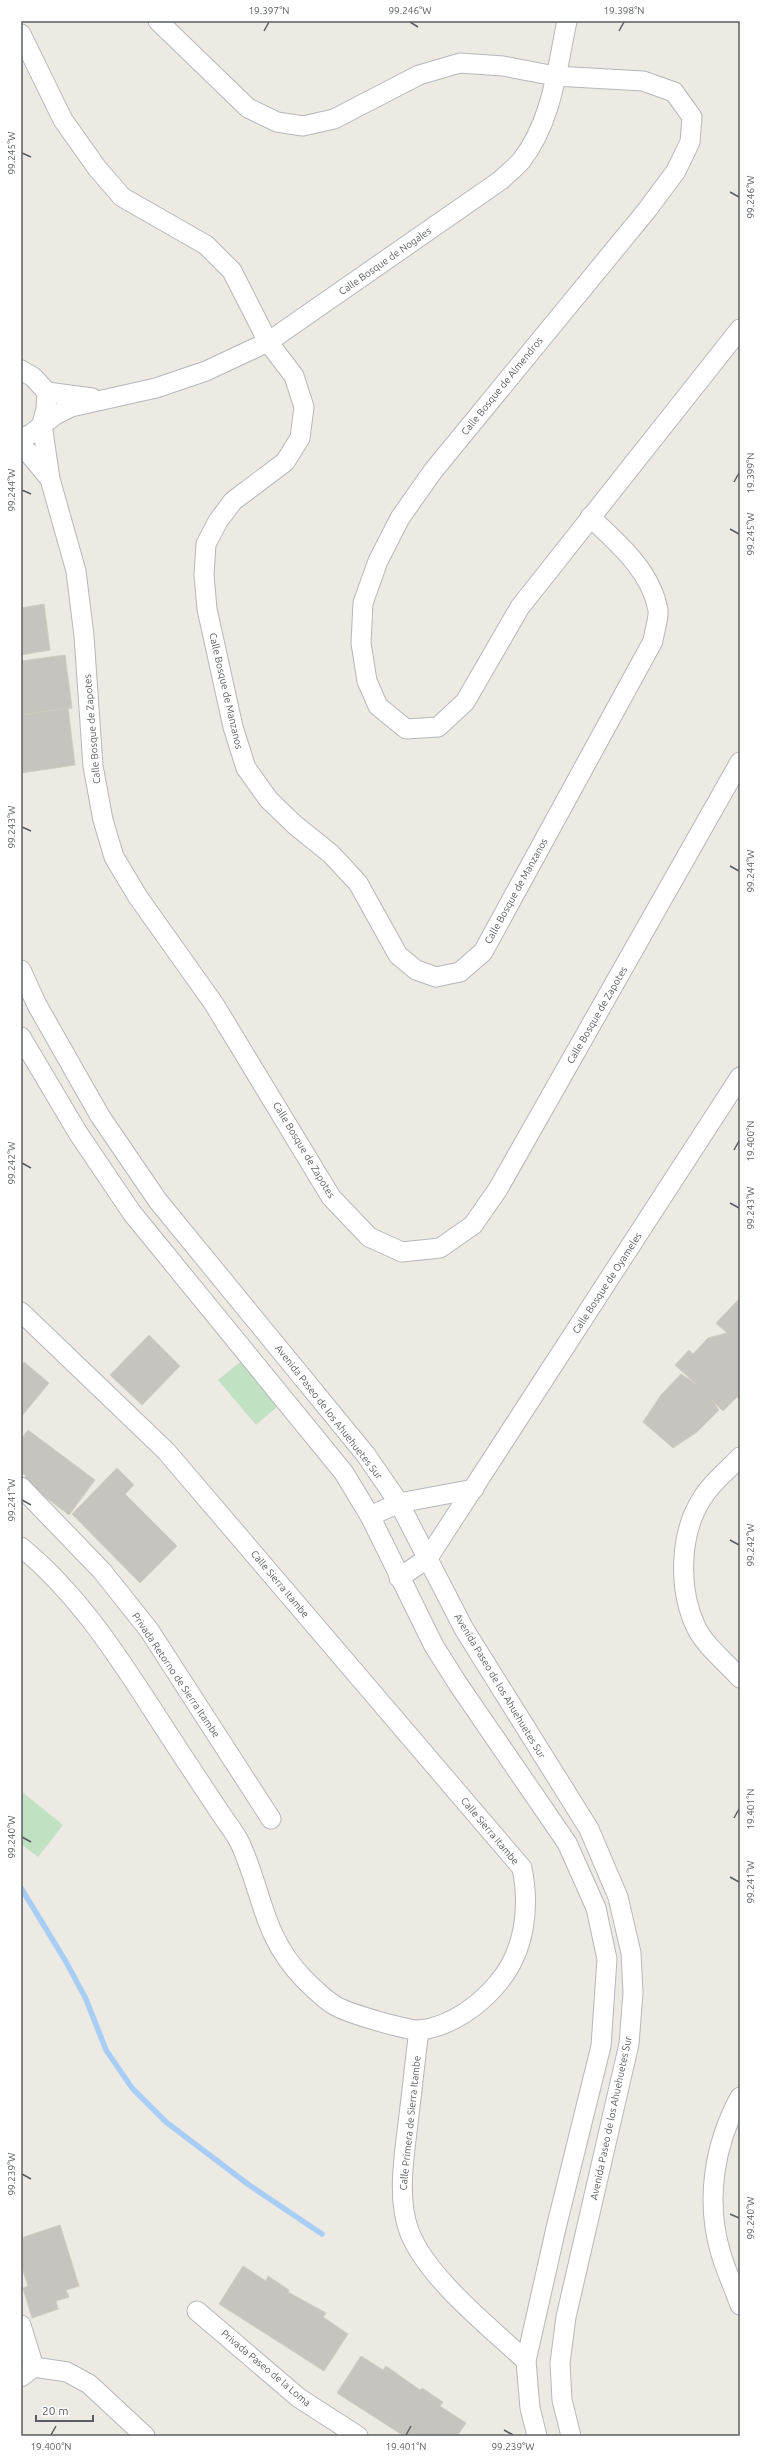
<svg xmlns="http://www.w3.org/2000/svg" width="761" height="2457" font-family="Ubuntu,sans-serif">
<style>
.green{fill:#c1e1c3}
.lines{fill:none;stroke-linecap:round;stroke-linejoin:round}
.stream{stroke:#a8cef6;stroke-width:5.5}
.building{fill:#c7c4bf;stroke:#d0ccc1}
.minor-casing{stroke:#b5b7bb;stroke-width:21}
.minor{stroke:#fff;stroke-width:19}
.ticks{fill:none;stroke:#5a5d61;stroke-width:1.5}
.labels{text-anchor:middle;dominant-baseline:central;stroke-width:3;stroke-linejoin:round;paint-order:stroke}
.street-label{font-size:10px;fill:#5a5d61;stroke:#fff}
.neatline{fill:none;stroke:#5a5d61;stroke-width:1.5}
.ticks-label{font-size:10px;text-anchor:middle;fill:#5a5d61}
</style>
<rect width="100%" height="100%" fill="#eceae2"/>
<g class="green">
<polygon points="240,1362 278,1406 256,1425 218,1380"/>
<polygon points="21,1791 63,1825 38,1857 21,1844"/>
</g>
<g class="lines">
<polyline class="stream" points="21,1888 65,1960 86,1999 106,2050 132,2088 166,2122 249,2185 322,2234"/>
</g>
<g class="building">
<polygon points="44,604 50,650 21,655 21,608"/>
<polygon points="65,655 72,708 21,715 21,661"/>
<polygon points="68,708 75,765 21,773 21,715"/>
<polygon points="740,1298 740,1400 737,1397 723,1411 712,1400 719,1410 697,1432 673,1448 643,1422 661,1395 681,1374 696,1384 675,1365 689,1350 693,1354 708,1338 727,1333 716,1323"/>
<polygon points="149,1335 180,1366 142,1405 110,1375"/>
<polygon points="24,1362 49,1383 21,1417 21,1366"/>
<polygon points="28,1430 95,1480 69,1515 23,1480 26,1476 21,1472 21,1439"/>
<polygon points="117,1468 134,1485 125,1494 177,1546 140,1583 72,1514"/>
<polygon points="60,2225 79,2286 66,2290 69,2297 56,2301 58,2309 32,2318 23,2288 28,2286 21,2265 21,2238"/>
<polygon points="243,2266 266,2281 268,2276 289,2290 288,2292 326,2313 323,2317 348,2334 324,2371 219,2304"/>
<polygon points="361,2356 383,2370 386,2366 420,2390 422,2388 443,2402 440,2406 466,2423 457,2436 404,2436 337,2393"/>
</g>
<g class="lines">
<defs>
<g id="minor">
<polyline points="158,21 248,108 277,122 303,126 334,119 419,75 460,63 503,66 555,76 643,81 674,92 692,117 690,142 676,171 647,210 433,471 400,518 378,561 363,603 361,643 367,681 378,706 406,729 438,727 465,702 520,607 740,329"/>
<path d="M21,34l42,86 34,48 25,29 84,48 26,26 36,71 26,34 10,31 -4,31 -15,24 -52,39 -15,20 -12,23 -2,31 3,34 26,118 13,41 23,32 26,25 36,29 27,29 40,72 18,15 20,7 24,-5 23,-20 170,-311c1,-9 6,-22 5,-31 -7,-39 -40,-67 -68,-93"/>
<polyline points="21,370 33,377 47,392 92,398"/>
<polyline points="47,392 46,409 42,424 50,479 76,571 84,636 93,766 103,820 114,857 138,897 214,1004 331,1197 369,1237 402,1252 440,1248 473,1225 498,1189 740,762"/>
<path d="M21,438l10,-4 24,-19 16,-8 85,-19 50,-17 62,-29 233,-162c6,-6 14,-12 20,-19 31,-39 36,-93 46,-140"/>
<polyline points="21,444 50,479"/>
<polyline points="21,970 37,1005 100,1116 158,1201 366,1455 399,1503 464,1629 589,1829 618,1897 631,1953 633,1993 629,2044 566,2317 560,2363 562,2400 571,2436"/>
<polyline points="21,1037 78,1133 132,1213 344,1473 370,1516 434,1646 458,1684 567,1843 596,1908 607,1959 601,2046 556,2228 526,2361 530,2408 537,2436"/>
<path d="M21,1312l145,139 356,417c8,40 3,83 -24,115 -19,23 -47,43 -77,47 -14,1 -74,-17 -87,-25 -11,-7 -21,-17 -30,-26 -42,-43 -41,-86 -64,-136 -5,-10 -13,-20 -19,-29 -14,-21 -27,-41 -41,-62 -48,-73 -91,-149 -159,-205"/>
<path d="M740,1457c-12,13 -28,25 -37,40 -24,36 -25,92 -7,130 9,19 30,35 44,51"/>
<polyline points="21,1487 102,1571 149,1630 271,1819"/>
<polyline points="370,1516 399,1503 474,1489"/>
<polyline points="399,1578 428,1558 740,1077"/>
<path d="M419,2030c-4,31 -7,62 -11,93 -4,36 -11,74 1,108 18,47 81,96 117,130"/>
<path d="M740,2097c-26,48 -35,104 -19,157 5,17 13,34 19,51"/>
<polyline points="197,2311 299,2398 358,2436"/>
<polyline points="21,2325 34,2367 21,2377"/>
<polyline points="34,2367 67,2372 89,2384 145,2436"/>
</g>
</defs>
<use href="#minor" class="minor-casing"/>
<use href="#minor" class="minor"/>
</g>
<path class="ticks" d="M410,22l8,5M264,31l5,-9M619,31l5,-9M22,153l9,4M730,192l9,5M734,482l5,-9M22,490l9,4M730,529l9,5M22,827l9,4M730,866l9,5M734,1150l5,-9M22,1163l9,5M730,1203l9,5M22,1500l9,5M730,1540l9,5M734,1818l5,-9M22,1837l9,5M730,1877l9,5M22,2174l9,5M730,2214l9,4M504,2430l9,5M51,2435l5,-9M406,2435l5,-9"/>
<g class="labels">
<g class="street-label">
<text transform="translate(385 261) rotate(-35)">Calle Bosque de Nogales</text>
<text transform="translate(502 386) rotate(-51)">Calle Bosque de Almendros</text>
<text transform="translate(226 691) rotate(77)">Calle Bosque de Manzanos</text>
<text transform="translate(92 729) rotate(-95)">Calle Bosque de Zapotes</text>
<text transform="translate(516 891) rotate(-61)">Calle Bosque de Manzanos</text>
<text transform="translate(597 1015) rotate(-60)">Calle Bosque de Zapotes</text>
<text transform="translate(304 1150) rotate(59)">Calle Bosque de Zapotes</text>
<text transform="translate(607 1283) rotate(-57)">Calle Bosque de Oyameles</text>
<text transform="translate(329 1412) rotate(52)">Avenida Paseo de los Ahuehuetes Sur</text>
<text transform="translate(280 1584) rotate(50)">Calle Sierra Itambe</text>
<text transform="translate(176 1675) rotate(56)">Privada Retorno de Sierra Itambe</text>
<text transform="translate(500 1686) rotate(59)">Avenida Paseo de los Ahuehuetes Sur</text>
<text transform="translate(490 1831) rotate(50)">Calle Sierra Itambe</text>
<text transform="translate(611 2118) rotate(-78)">Avenida Paseo de los Ahuehuetes Sur</text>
<text transform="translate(410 2123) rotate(-84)">Calle Primera de Sierra Itambe</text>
<text transform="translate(266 2368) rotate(40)">Privada Paseo de la Loma</text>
</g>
</g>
<rect width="761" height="2457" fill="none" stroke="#ffffff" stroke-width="44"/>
<path d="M36 2415v6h57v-6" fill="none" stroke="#5a5d61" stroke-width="2"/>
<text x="42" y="2415" font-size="12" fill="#5a5d61" stroke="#ffffff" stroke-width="3" paint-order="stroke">20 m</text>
<rect x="22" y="22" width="717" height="2413" class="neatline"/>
<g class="ticks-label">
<text x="269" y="14">19.397°N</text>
<text x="410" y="14">99.246°W</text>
<text x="624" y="14">19.398°N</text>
<text transform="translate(11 153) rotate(-90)" y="4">99.245°W</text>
<text transform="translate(750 197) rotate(-90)" y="4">99.246°W</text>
<text transform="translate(750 473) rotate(-90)" y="4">19.399°N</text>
<text transform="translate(11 490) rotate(-90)" y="4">99.244°W</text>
<text transform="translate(750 534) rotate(-90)" y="4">99.245°W</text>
<text transform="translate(11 827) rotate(-90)" y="4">99.243°W</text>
<text transform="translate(750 871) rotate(-90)" y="4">99.244°W</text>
<text transform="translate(750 1141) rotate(-90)" y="4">19.400°N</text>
<text transform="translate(11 1163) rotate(-90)" y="4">99.242°W</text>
<text transform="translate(750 1208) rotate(-90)" y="4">99.243°W</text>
<text transform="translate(11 1500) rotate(-90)" y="4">99.241°W</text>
<text transform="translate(750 1545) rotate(-90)" y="4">99.242°W</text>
<text transform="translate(750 1809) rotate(-90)" y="4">19.401°N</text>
<text transform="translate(11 1837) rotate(-90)" y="4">99.240°W</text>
<text transform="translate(750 1882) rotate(-90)" y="4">99.241°W</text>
<text transform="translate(11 2174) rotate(-90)" y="4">99.239°W</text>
<text transform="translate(750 2218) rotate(-90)" y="4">99.240°W</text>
<text x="51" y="2450">19.400°N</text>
<text x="406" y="2450">19.401°N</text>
<text x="513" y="2450">99.239°W</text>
</g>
</svg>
